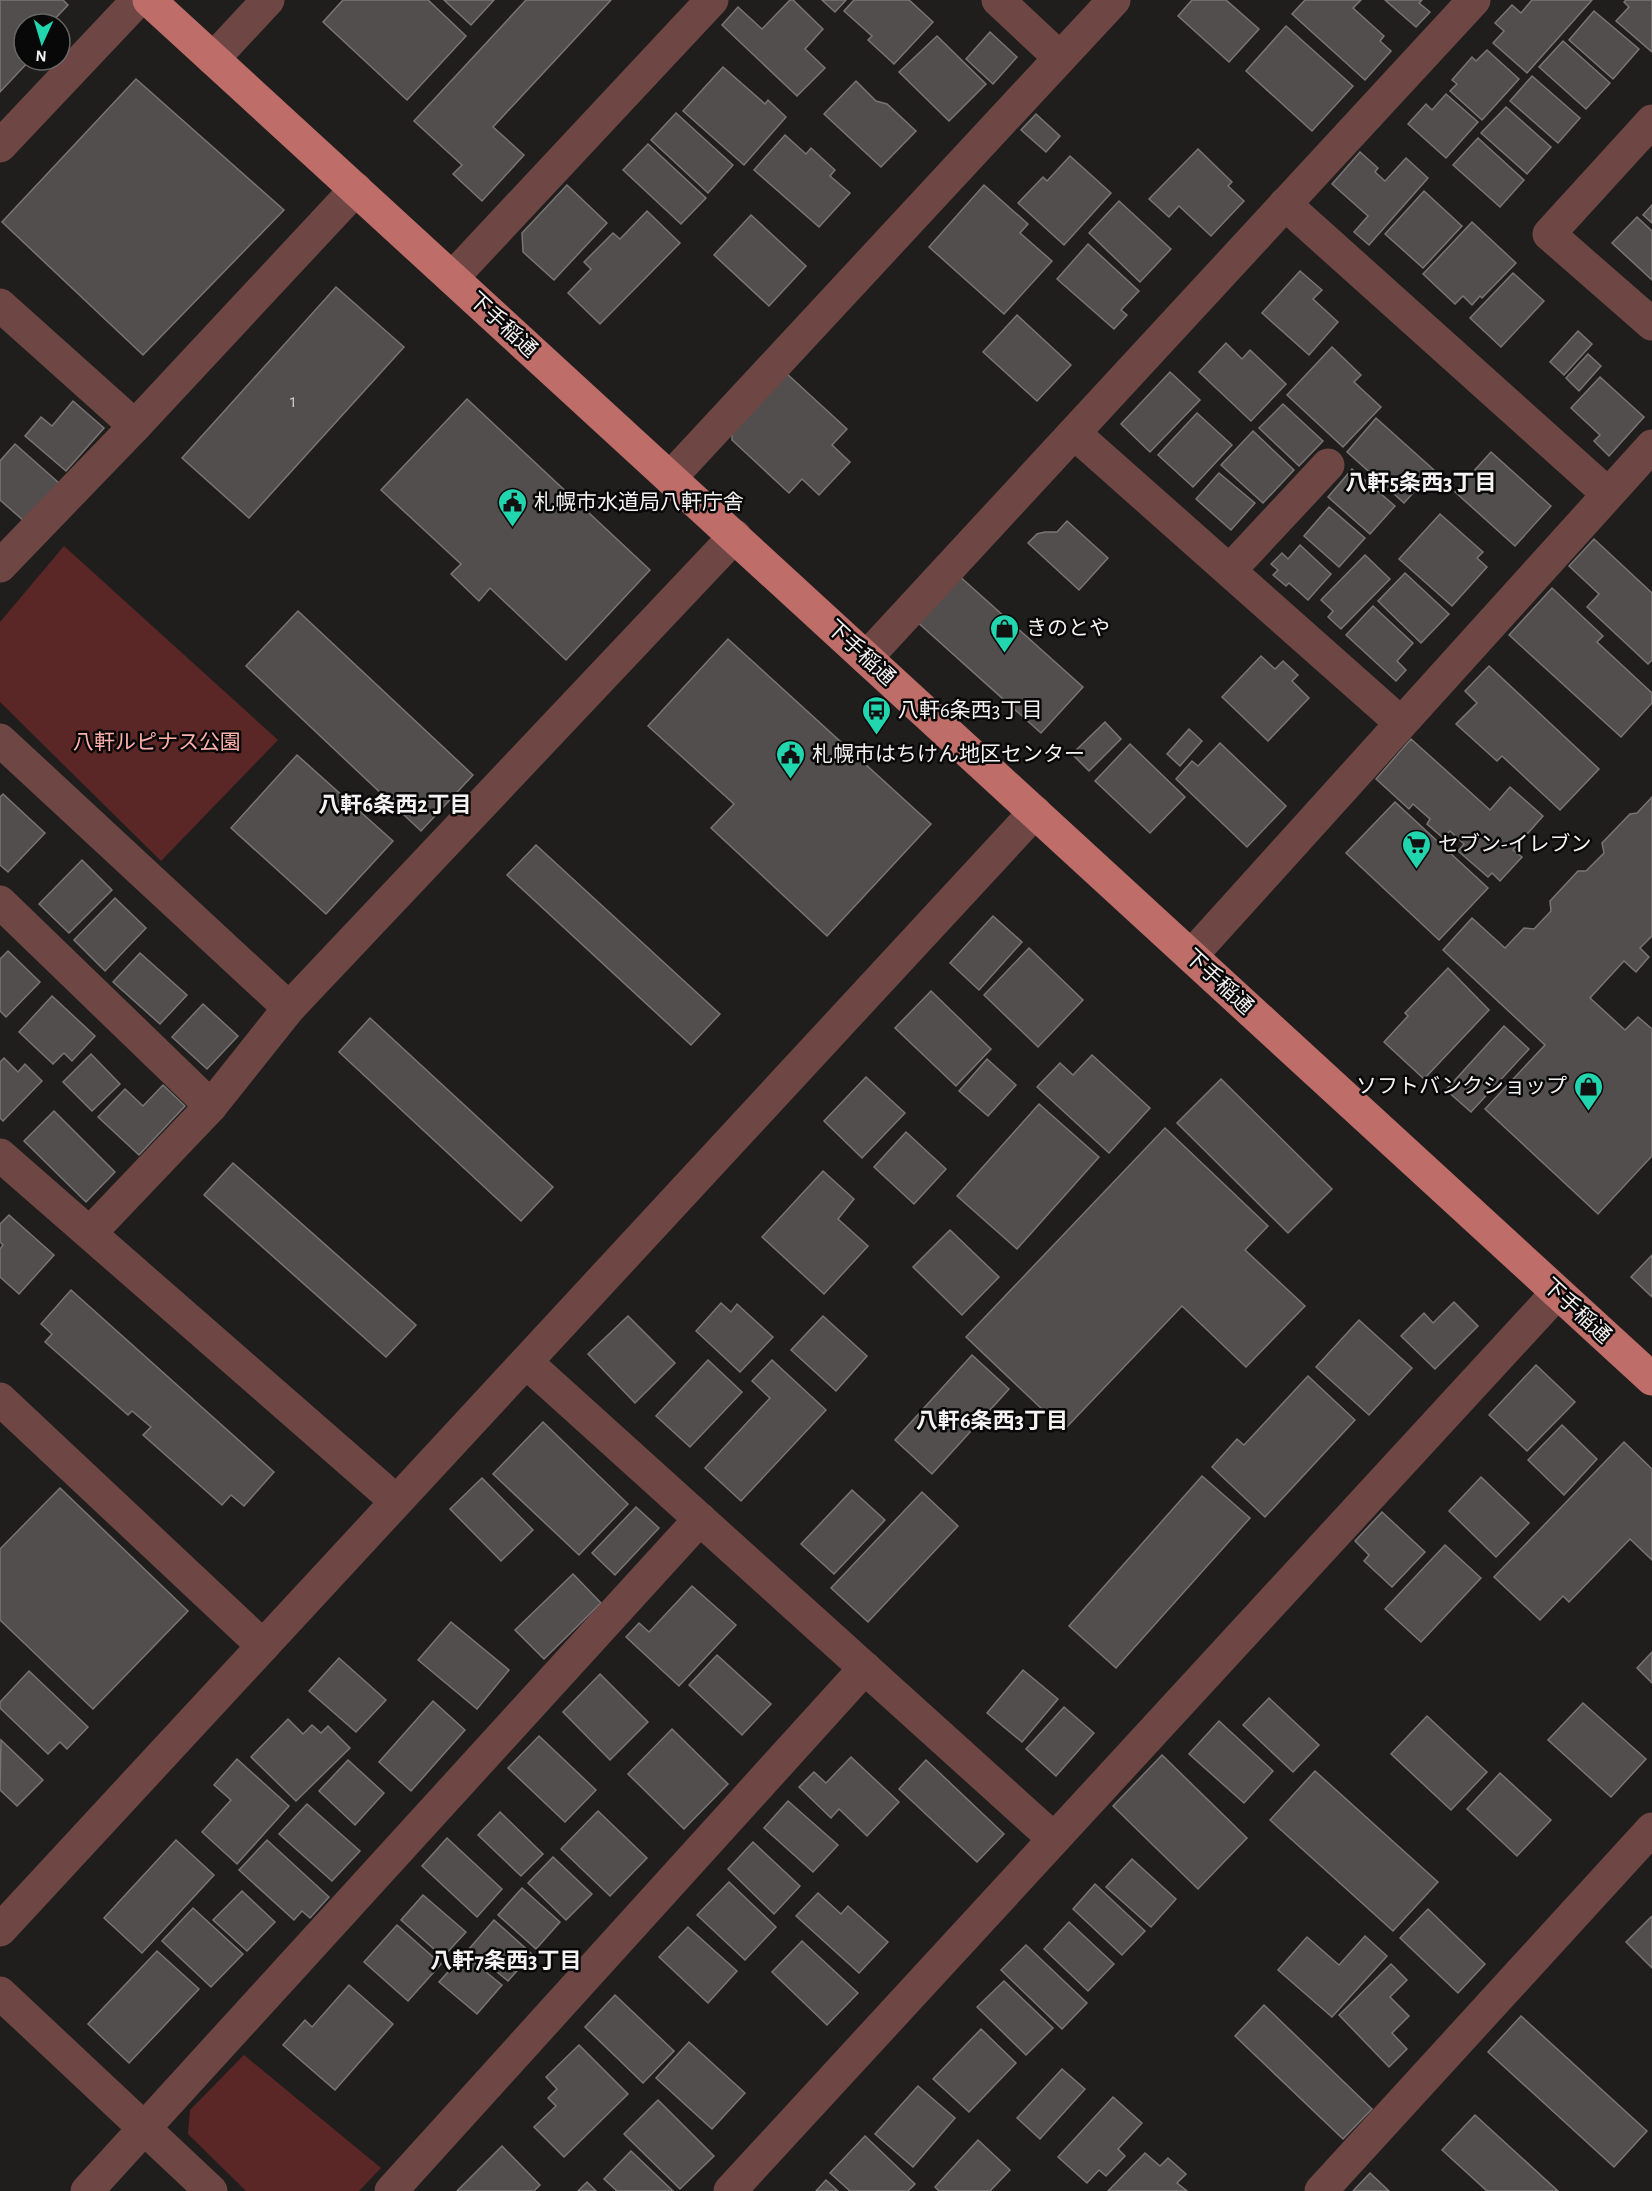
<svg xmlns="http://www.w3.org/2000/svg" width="1652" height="2191" font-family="'Alegreya Sans','Noto Sans JP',sans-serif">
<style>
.green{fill:#5b2726}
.building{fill:#524e4e;stroke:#797575;stroke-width:1.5}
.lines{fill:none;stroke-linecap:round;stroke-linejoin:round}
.minor{stroke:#6e4744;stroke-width:33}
.major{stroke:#be6d69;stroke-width:33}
.labels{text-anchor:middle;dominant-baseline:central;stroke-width:5;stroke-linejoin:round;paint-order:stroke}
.number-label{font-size:18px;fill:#ccc9c9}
.street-label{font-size:21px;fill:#f4f2f2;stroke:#090808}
.poi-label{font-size:21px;fill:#f4f2f2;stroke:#090808;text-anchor:start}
.park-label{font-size:21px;fill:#feb0ab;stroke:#090808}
.neighbourhood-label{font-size:22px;font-weight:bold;fill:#f4f2f2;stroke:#090808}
</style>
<rect width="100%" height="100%" fill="#201d1d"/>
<g class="green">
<polygon points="64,546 278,740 161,861 0,702 0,622"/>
<polygon points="244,2055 381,2168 359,2191 246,2191 188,2134 190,2110"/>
</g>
<g class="building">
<polygon points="0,0 63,0 68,5 50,24 24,24 24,60 30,60 0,92"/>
<polygon points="343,0 428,0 466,36 407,100 323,22"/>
<polygon points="444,0 494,0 471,25"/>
<polygon points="526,0 611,0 493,127 524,155 482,201 453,174 462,165 414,121"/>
<polygon points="790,0 793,0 823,29 805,49 825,68 797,96 722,25 738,7 762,29"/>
<polygon points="822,0 846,0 835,12"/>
<polygon points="854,0 909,0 933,22 894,64 868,40 872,36 844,11"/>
<polygon points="1192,0 1226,0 1259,29 1229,62 1178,16"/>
<polygon points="1305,0 1361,0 1353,8 1384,36 1380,41 1391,51 1365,80 1292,14"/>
<polygon points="1385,0 1422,0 1419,3 1430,12 1416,27"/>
<polygon points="1532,0 1592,0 1527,73 1493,43 1504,31 1495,23 1512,5 1521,13"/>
<polygon points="1626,0 1652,0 1652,52 1616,21 1629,7 1624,2"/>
<polygon points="1594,11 1639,49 1613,79 1569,40"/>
<polygon points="1286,26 1353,86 1312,131 1246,71"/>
<polygon points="990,32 1017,57 993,84 966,59"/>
<polygon points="937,36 986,84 949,121 899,72"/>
<polygon points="1563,41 1610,83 1586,109 1539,67"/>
<polygon points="1487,50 1519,79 1482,120 1450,91 1457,84 1452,80 1472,57 1476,61"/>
<polygon points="723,67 765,104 768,100 786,117 744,165 683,111"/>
<polygon points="1532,76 1580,118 1558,143 1510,101"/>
<polygon points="136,79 284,210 143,355 2,222"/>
<polygon points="856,81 876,101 887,104 916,131 881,167 824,114"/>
<polygon points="1446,94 1478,122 1446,158 1408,124 1426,104 1432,110"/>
<polygon points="1506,107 1551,147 1527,174 1481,133"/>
<polygon points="676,113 733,165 708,193 651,140"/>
<polygon points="1036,114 1060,136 1046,152 1021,130"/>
<polygon points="785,135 806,154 811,148 835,170 830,176 850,193 819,227 754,170"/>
<polygon points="1478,138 1524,180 1500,207 1453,165"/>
<polygon points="648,144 706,198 681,224 623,170"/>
<polygon points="1198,149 1232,182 1228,186 1244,201 1211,236 1179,206 1169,217 1149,199"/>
<polygon points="1360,152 1378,168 1375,172 1385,181 1406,158 1428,178 1369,245 1354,232 1368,216 1332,184"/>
<polygon points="1070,156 1111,193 1064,245 1018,203 1043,177 1047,181"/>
<polygon points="567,185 607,223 554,280 523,252 522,233"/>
<polygon points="984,185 1028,224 1020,233 1052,261 1004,314 929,247"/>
<polygon points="1424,191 1462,226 1423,268 1385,234"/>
<polygon points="1119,201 1171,249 1140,282 1089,233"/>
<polygon points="1652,205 1652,223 1643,215"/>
<polygon points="647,211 680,243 600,324 568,293 591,269 584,262 613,233 620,239"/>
<polygon points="751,215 806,266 769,306 714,255"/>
<polygon points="1637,217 1652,231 1652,280 1612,243"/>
<polygon points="1472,222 1516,263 1482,298 1480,296 1472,305 1463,296 1455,304 1423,274"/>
<polygon points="1088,244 1139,291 1121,310 1127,315 1114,329 1057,279"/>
<polygon points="1300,271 1322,290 1313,299 1338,322 1309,355 1262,313"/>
<polygon points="1513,273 1544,301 1501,347 1470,318"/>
<polygon points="336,287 404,347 249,518 182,458"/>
<polygon points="1017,315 1071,365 1037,401 983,352"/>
<polygon points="1578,331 1592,344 1564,375 1550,362"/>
<polygon points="1226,343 1242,359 1250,350 1286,384 1251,421 1199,372"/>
<polygon points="1332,347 1361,375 1354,382 1381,407 1343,447 1287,395"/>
<polygon points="1588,354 1601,366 1579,391 1566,378"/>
<polygon points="785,372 847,429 832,445 850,462 819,495 802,479 789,493 732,440 732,428"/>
<polygon points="1170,372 1200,400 1150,452 1121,424"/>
<polygon points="1600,377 1644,417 1609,456 1594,441 1600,435 1571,408"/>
<polygon points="467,399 650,570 566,660 490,588 479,601 451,574 461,564 381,490"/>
<polygon points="73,401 104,428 66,471 25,436 41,417 52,426"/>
<polygon points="1283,404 1323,441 1299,466 1259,428"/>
<polygon points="1197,413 1232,445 1193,487 1158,455"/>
<polygon points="1376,418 1434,470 1404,503 1347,452"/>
<polygon points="1253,431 1294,470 1263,503 1221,465"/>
<polygon points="15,444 59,483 24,521 0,500 0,461"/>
<polygon points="1491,452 1551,506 1515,546 1455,492"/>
<polygon points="1352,469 1395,506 1370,534 1328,497"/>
<polygon points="1219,473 1255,503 1231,530 1196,499"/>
<polygon points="1329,507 1365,538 1339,567 1304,536"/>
<polygon points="1440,514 1483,552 1477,558 1487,567 1452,606 1399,559"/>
<polygon points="1067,521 1108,558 1079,590 1028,543 1037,534 1045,532 1057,532"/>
<polygon points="1594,539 1652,593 1652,660 1648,664 1587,607 1599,594 1569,566"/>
<polygon points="1300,545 1331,574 1308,600 1289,583 1286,586 1273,575 1278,570 1271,564 1282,553 1288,559"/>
<polygon points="1365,555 1390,579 1341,629 1328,617 1333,611 1321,600"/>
<polygon points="1405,573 1449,614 1421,643 1378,601"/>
<polygon points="957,574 1083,687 1041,733 915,620"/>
<polygon points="1552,588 1603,636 1597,642 1652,693 1652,703 1621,737 1509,635"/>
<polygon points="1373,606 1413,643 1397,661 1406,670 1396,681 1346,635"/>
<polygon points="298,611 473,775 421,831 246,666"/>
<polygon points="728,639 931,824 827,936 711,828 734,804 648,726"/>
<polygon points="1261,656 1275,669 1283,661 1298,675 1292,681 1309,698 1268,741 1222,697"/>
<polygon points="1489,666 1599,769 1560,810 1502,756 1497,761 1456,724 1477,703 1465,691"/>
<polygon points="1105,722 1121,739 1089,771 1072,754"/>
<polygon points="1189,729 1202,741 1180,766 1167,754"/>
<polygon points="1411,739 1490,810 1510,787 1543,816 1513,850 1522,857 1500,881 1492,873 1488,877 1458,851 1464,844 1450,831 1443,838 1427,824 1430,819 1413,804 1409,809 1376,779"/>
<polygon points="1220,743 1286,806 1247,847 1176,779 1192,761 1198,766"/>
<polygon points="1130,744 1185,797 1150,833 1095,781"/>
<polygon points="297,755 393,841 326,914 231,828"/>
<polygon points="3,794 45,833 8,872 0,865 0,797"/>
<polygon points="1652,797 1652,936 1640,948 1649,957 1636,972 1624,961 1590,998 1625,1030 1638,1017 1652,1029 1652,1156 1598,1214 1485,1109 1545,1045 1443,950 1472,918 1505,948 1524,928 1534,929 1551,911 1550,901 1578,871 1586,871 1604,853 1602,843 1630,814 1637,813"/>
<polygon points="1395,802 1488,888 1439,940 1346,853"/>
<polygon points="536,845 720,1014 691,1045 507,875"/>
<polygon points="82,860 112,890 69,933 39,904"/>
<polygon points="115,898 146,928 105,971 74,940"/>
<polygon points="993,916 1022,942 979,990 950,963"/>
<polygon points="1029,948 1083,1000 1038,1047 984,995"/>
<polygon points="8,951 40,982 6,1017 0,1011 0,959"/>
<polygon points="140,953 187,995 160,1024 113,982"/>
<polygon points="1448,968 1489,1010 1424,1079 1384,1042 1408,1016 1405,1013"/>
<polygon points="931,991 991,1049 956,1086 895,1028"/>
<polygon points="52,996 95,1036 72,1061 64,1053 53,1064 19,1032"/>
<polygon points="203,1004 238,1036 207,1069 172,1037"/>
<polygon points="370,1018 553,1187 521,1221 339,1052"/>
<polygon points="1504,1026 1529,1049 1471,1112 1446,1090"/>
<polygon points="91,1054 120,1084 92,1111 63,1082"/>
<polygon points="1092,1055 1150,1108 1109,1153 1037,1087 1060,1063 1073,1075"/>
<polygon points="4,1058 18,1072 25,1064 42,1081 3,1121 0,1118 0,1062"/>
<polygon points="987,1059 1016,1085 988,1116 959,1091"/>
<polygon points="866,1077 905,1113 862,1158 824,1121"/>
<polygon points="1221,1079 1332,1189 1288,1233 1177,1123"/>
<polygon points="163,1085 185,1106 139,1155 98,1117 125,1089 143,1106"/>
<polygon points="1039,1104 1099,1157 1017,1249 957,1196"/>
<polygon points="54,1111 115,1172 86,1202 24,1141"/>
<polygon points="1165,1128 1268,1226 1245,1250 1305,1306 1246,1367 1182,1306 1064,1430 966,1337"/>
<polygon points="906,1132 946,1169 914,1204 874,1167"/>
<polygon points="233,1163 416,1325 386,1357 204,1195"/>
<polygon points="823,1171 854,1199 838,1219 868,1246 824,1294 762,1237"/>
<polygon points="9,1215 54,1255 19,1294 0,1277 0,1249 3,1245 0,1242 0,1224"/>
<polygon points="950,1230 999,1277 962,1315 913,1267"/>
<polygon points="1652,1255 1652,1297 1631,1277"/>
<polygon points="71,1290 274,1472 244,1506 231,1495 222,1505 143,1435 151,1427 132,1411 128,1415 45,1342 52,1334 41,1324"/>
<polygon points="1454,1302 1478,1326 1435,1369 1401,1336 1424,1313 1433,1323"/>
<polygon points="721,1303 731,1312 737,1304 773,1337 740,1372 696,1331"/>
<polygon points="628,1316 675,1363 635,1403 588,1354"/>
<polygon points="823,1316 867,1356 836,1391 791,1350"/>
<polygon points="1359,1320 1412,1368 1369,1415 1316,1367"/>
<polygon points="972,1355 1009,1389 932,1474 895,1440"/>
<polygon points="708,1360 742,1392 690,1447 656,1416"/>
<polygon points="772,1360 826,1410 741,1501 705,1468 770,1398 752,1381"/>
<polygon points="1536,1365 1575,1402 1527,1451 1489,1415"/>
<polygon points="1308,1376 1355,1420 1265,1517 1212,1467 1237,1439 1244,1445"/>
<polygon points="543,1422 628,1504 579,1555 493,1474"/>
<polygon points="1562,1425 1597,1459 1564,1495 1528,1460"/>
<polygon points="1624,1442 1652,1469 1652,1560 1630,1539 1569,1602 1563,1596 1540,1620 1494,1577"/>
<polygon points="1202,1476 1250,1518 1116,1668 1069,1626"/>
<polygon points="1481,1477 1529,1523 1496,1557 1449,1511"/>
<polygon points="482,1478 533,1530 501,1561 450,1509"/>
<polygon points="60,1488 188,1611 93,1709 0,1620 0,1549"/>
<polygon points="852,1490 885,1520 834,1574 801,1544"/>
<polygon points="922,1492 958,1526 868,1622 831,1588"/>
<polygon points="636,1507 659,1528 615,1575 592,1553"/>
<polygon points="1382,1512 1425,1552 1392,1587 1364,1561 1369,1555 1355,1541"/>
<polygon points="1445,1545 1481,1578 1421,1642 1385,1609"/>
<polygon points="573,1574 601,1603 544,1659 515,1630"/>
<polygon points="692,1586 736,1625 679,1686 626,1637 639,1623 649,1632"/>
<polygon points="451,1622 509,1670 477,1709 418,1660"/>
<polygon points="1652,1652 1652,1683 1637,1668"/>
<polygon points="717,1655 771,1704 742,1735 689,1685"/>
<polygon points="339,1658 386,1700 356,1732 309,1691"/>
<polygon points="1023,1670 1058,1699 1022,1742 987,1713"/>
<polygon points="29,1671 88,1727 67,1749 60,1742 48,1754 0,1708 0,1702"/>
<polygon points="600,1674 648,1722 610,1760 563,1712"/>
<polygon points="1269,1698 1319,1745 1293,1772 1243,1725"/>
<polygon points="433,1701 465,1730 411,1791 379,1762"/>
<polygon points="1583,1703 1646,1759 1611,1797 1548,1740"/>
<polygon points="1064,1707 1094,1733 1056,1776 1026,1749"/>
<polygon points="1427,1716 1487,1772 1451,1810 1391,1754"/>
<polygon points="288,1719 303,1734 312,1725 321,1733 328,1726 350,1748 296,1801 251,1757"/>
<polygon points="1219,1721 1273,1771 1244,1803 1189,1754"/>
<polygon points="672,1729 728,1784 684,1829 628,1774"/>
<polygon points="539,1736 596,1790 565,1822 508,1768"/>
<polygon points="1,1740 43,1780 17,1806 0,1790"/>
<polygon points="1162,1755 1247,1838 1198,1889 1113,1806"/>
<polygon points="851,1757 899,1802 867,1836 839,1809 831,1818 799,1787 814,1772 826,1783"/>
<polygon points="237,1759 289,1806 237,1864 202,1832 231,1800 214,1785"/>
<polygon points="348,1760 384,1793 355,1825 319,1791"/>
<polygon points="926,1760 1004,1834 977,1862 899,1789"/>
<polygon points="1315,1771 1438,1882 1393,1931 1270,1820"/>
<polygon points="1500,1773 1551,1820 1517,1856 1467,1809"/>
<polygon points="788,1801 838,1845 813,1872 764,1828"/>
<polygon points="307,1804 360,1851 332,1881 279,1834"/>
<polygon points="598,1811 647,1858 610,1896 561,1849"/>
<polygon points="500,1812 543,1854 521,1876 478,1835"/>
<polygon points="447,1838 502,1889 477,1917 422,1866"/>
<polygon points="176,1840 214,1875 142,1953 104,1918"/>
<polygon points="267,1840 329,1897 310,1918 302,1911 294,1920 239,1870"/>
<polygon points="753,1842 800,1886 774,1914 728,1869"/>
<polygon points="553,1857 592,1894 566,1920 528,1883"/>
<polygon points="1132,1859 1176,1899 1151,1927 1106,1887"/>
<polygon points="729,1882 776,1927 745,1960 697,1915"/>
<polygon points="1095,1884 1145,1931 1122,1955 1073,1909"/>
<polygon points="522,1888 560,1922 536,1949 498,1915"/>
<polygon points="242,1891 275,1922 247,1951 213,1920"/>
<polygon points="818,1893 841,1914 848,1906 888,1942 859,1973 796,1916"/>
<polygon points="423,1895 466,1932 443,1957 401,1920"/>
<polygon points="193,1908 243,1954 211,1987 162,1941"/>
<polygon points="1428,1909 1485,1964 1458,1993 1400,1938"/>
<polygon points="1652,1916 1652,1968 1626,1942"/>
<polygon points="494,1920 532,1954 508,1981 469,1949"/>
<polygon points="1069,1922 1114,1964 1088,1991 1044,1949"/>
<polygon points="397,1925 441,1964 408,2001 364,1962"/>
<polygon points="688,1927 737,1971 708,2003 659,1957"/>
<polygon points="1365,1936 1387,1956 1332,2017 1278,1970 1307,1937 1339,1965"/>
<polygon points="802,1941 858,1993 827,2025 772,1972"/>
<polygon points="1026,1945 1087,2003 1062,2029 1001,1970"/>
<polygon points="157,1951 199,1989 129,2063 88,2024"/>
<polygon points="464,1954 502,1985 477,2014 439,1982"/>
<polygon points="1391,1964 1407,1980 1390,1997 1409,2016 1392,2033 1407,2049 1389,2067 1339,2015"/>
<polygon points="1004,1981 1053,2028 1026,2055 977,2007"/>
<polygon points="349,1985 393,2024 335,2090 283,2045 305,2020 312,2027"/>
<polygon points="615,1995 674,2051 643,2083 585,2027"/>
<polygon points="1264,2005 1372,2109 1343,2139 1235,2036"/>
<polygon points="1521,2016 1647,2131 1614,2167 1488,2052"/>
<polygon points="981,2029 1016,2063 969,2112 933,2079"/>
<polygon points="689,2042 745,2093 712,2129 656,2078"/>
<polygon points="579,2045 628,2094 564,2157 534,2127 556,2106 548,2098 557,2089 546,2077"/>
<polygon points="1062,2069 1085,2089 1040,2139 1017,2118"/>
<polygon points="918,2086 955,2118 913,2167 875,2134"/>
<polygon points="1113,2097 1142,2123 1118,2149 1125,2156 1106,2176 1099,2170 1087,2183 1058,2157"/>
<polygon points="658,2100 714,2156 680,2189 624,2134"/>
<polygon points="1475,2115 1558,2191 1487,2191 1442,2150"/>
<polygon points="865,2136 915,2184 908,2191 850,2191 830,2173"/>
<polygon points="978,2140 1010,2170 990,2191 939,2191 935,2187"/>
<polygon points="502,2146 540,2185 534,2191 457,2191"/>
<polygon points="631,2151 673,2191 617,2191 604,2179"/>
<polygon points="1145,2153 1160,2166 1168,2158 1186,2174 1177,2183 1187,2191 1108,2191"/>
<polygon points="1370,2173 1389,2191 1353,2191"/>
<polygon points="826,2180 838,2191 816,2191"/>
<polygon points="587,2182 596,2191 578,2191"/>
</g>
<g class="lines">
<g class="minor">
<polyline points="998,0 1060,58"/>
<polyline points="213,59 268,0"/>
<polyline points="1652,121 1549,234 1652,324"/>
<polyline points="0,146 138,0"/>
<polyline points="1285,204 1608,494"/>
<polyline points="452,278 712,0"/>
<polyline points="0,305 135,426"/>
<polyline points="1074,433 1401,723"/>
<polyline points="670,478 1114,0"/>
<polyline points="0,566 135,426 356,189"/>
<polyline points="1230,570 1328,465"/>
<polyline points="866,658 1474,0"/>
<polyline points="0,740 289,1008"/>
<polyline points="0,902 211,1106"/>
<polyline points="1191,956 1652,446"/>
<polyline points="0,1155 396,1501"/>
<polyline points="90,1233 211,1106 289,1008 735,536"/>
<polyline points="526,1362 1054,1839"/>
<polyline points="0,1399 263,1646"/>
<polyline points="0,1930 1035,812"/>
<polyline points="0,1993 211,2191"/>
<polyline points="87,2191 700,1519"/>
<polyline points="391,2191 865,1668"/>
<polyline points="730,2191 1557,1293"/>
<polyline points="1321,2191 1652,1829"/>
</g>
<polyline class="major" points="149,0 1652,1379"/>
</g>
<defs>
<symbol id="civic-pin" viewBox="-11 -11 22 30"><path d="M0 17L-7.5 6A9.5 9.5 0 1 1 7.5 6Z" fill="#21d5af" stroke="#090808"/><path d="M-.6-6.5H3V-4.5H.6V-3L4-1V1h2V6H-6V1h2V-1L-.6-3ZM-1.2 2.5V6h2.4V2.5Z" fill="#111"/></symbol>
<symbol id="shop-pin" viewBox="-11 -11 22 30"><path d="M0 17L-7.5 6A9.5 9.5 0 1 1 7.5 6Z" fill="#21d5af" stroke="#090808"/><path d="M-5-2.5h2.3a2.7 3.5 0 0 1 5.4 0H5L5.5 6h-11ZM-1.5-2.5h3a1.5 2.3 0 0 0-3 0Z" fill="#111"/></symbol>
<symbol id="bus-pin" viewBox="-11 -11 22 30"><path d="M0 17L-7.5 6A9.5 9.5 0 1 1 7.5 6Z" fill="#21d5af" stroke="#090808"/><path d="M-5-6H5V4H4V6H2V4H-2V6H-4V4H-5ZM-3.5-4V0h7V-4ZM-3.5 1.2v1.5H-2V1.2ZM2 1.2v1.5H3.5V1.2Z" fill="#111"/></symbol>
<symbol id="supermarket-pin" viewBox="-11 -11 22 30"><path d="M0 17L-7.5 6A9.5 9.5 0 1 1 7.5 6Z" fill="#21d5af" stroke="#090808"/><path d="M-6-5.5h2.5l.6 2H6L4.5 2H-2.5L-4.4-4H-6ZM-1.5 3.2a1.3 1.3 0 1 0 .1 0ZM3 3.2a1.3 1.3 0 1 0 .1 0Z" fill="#111"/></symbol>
</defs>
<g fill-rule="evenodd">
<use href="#civic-pin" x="496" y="486" width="33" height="45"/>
<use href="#shop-pin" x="988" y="612" width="33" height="45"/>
<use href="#bus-pin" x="860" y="694" width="33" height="45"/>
<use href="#civic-pin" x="774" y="738" width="33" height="45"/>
<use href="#supermarket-pin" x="1400" y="828" width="33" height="45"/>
<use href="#shop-pin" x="1572" y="1070" width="33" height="45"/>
</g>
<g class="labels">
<g class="number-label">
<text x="293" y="402">1</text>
</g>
<g class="street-label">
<text transform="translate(503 325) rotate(43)">下手稲通</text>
<text transform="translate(861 653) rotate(43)">下手稲通</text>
<text transform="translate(1219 982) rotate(43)">下手稲通</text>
<text transform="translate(1577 1311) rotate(43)">下手稲通</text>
</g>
<g class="poi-label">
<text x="534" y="502">札幌市水道局八軒庁舎</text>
<text x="1026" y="628">きのとや</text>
<text x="898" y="710">八軒6条西3丁目</text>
<text x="812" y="754">札幌市はちけん地区センター</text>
<text x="1438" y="844">セブン-イレブン</text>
<text x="1567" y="1086" text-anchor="end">ソフトバンクショップ</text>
</g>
<g class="park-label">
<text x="157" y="742">八軒ルピナス公園</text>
</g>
<g class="neighbourhood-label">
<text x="1421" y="483">八軒5条西3丁目</text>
<text x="395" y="805">八軒6条西2丁目</text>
<text x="992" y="1421">八軒6条西3丁目</text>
<text x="506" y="1961">八軒7条西3丁目</text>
</g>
</g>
<g transform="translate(42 42) rotate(184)"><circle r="28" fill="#090808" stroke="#676666" stroke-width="1.5"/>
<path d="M0-4.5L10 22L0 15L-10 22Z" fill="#21d5af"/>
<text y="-9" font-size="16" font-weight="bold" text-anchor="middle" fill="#f4f2f2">N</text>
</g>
</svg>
